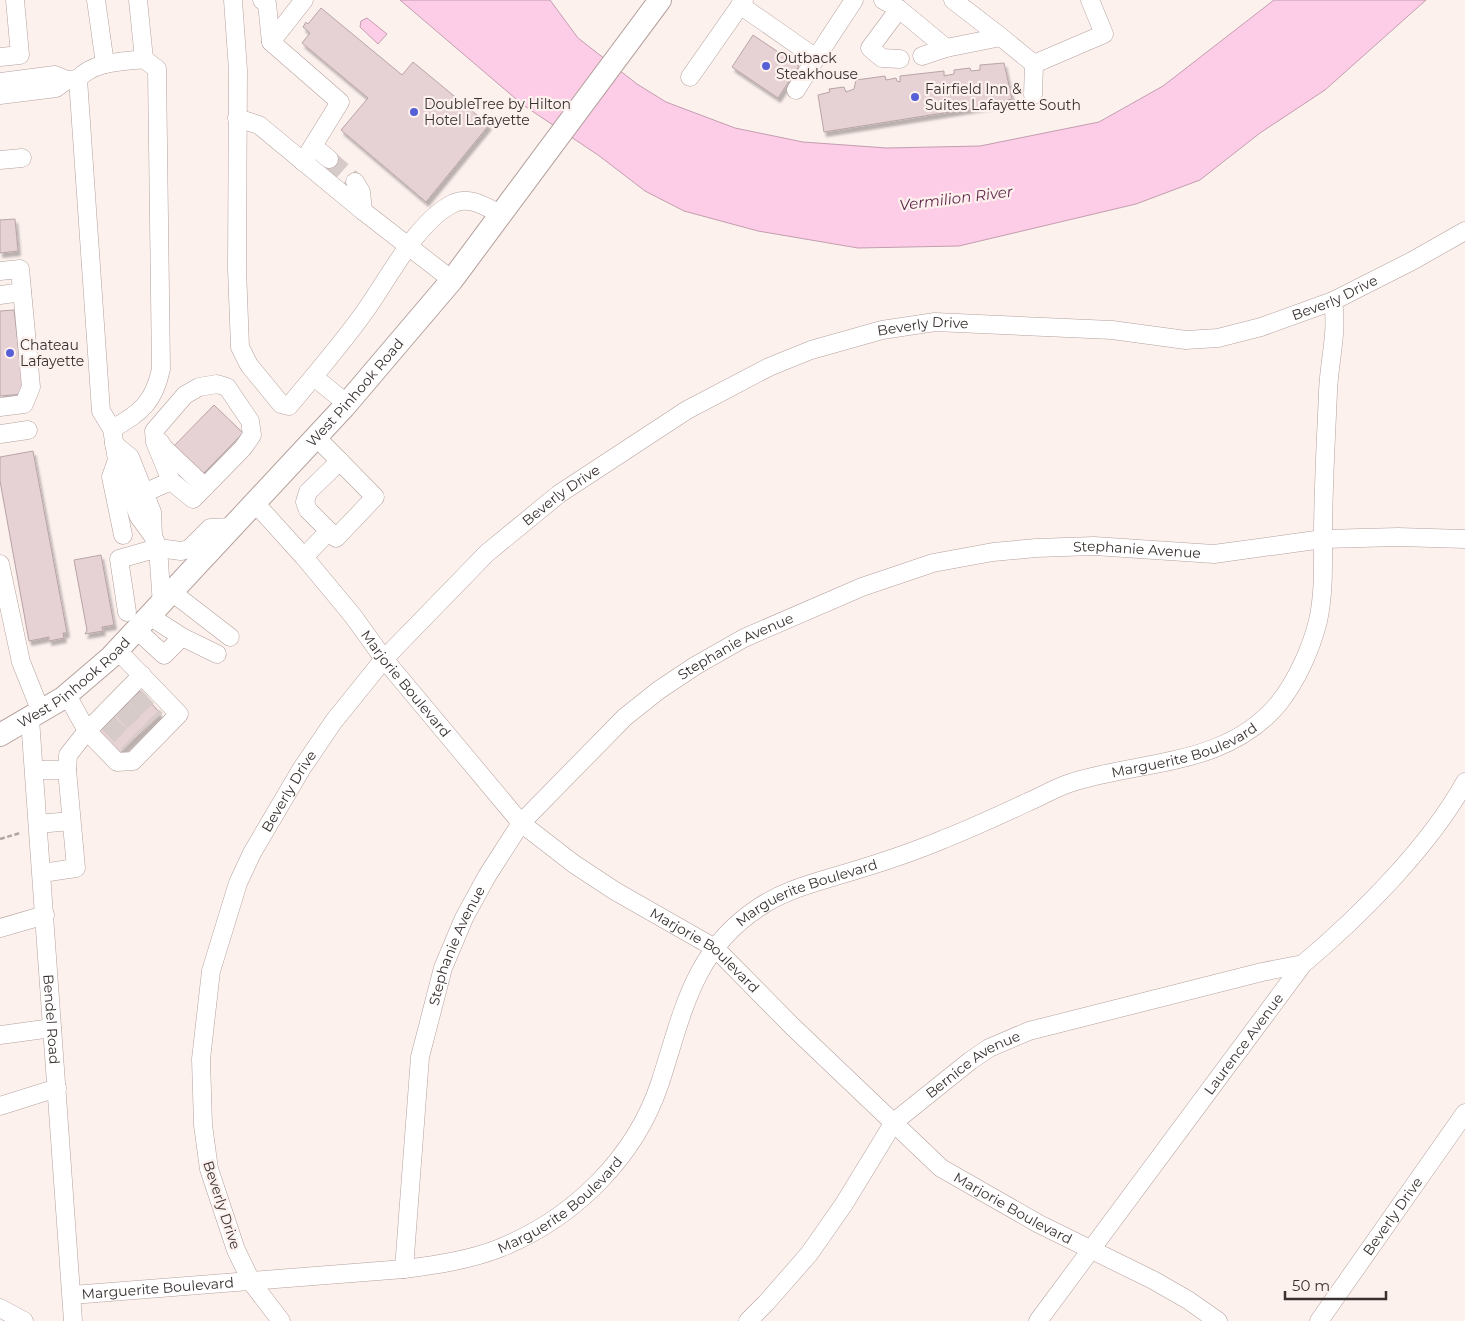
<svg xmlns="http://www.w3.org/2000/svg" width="1465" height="1321" font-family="Montserrat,sans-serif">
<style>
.water{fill:#fdcce6;stroke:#c29eaf}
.building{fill:#e6d1d4;stroke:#b8a4a7;filter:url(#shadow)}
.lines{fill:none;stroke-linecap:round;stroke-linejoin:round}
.minor-tunnel{stroke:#d6cbc8;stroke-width:18;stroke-dasharray:18 9;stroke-linecap:butt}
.minor-casing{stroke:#b4a19d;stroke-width:19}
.major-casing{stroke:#b4a19d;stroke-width:24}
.path{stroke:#b0a6a3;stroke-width:2.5;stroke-dasharray:5 2.5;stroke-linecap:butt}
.minor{stroke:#fff;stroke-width:18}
.major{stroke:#fff;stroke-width:22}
.poi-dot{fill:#575fd6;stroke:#fdf1ee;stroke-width:2}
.labels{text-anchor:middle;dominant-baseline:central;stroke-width:4.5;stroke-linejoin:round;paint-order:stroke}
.poi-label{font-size:14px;fill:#38312f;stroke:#fdf1ee;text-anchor:start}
.street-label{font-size:14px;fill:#38312f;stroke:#fdf1ee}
.water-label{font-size:15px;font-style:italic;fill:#60274a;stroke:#fdf1ee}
</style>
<defs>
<filter id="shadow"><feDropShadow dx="2.5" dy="4.5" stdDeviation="1" flood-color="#0004"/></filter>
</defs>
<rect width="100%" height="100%" fill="#fdf1ee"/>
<g class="water">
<polygon points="400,0 550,0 578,38 637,84 666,102 735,128 803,142 887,148 980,146 1099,122 1163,86 1274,0 1426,0 1325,90 1260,133 1200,180 1136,204 959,246 858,248 758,231 684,211 645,191 598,155 523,105"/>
<polygon points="367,18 387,34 378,44 360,27 361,21"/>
</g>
<g class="building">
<polygon points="321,8 402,75 413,62 489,125 426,202 341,130 368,98 302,43 310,33 303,27 306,22 308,24"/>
<polygon points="753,35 799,66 778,98 732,67"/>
<polygon points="1004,63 1012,99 1007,100 1006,103 824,132 818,95 830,92 829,89 844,87 846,92 854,89 856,80 885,76 886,80 896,78 897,81 900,82 900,76 944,71 944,76 954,74 954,70 970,68 971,71 980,70 980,65"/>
<polygon points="15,219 18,251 0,253 0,220"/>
<polygon points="14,310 24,394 0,396 0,311"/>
<polygon points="214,405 243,433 201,476 172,448"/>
<polygon points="33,451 67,633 63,633 64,638 49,641 49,637 29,641 0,481 0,457"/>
<polygon points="101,555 114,625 102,627 103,631 85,634 87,630 74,560"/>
<polygon points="140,691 161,714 118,755 97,734"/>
</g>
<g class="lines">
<g class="minor-tunnel">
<polyline points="329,159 355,182"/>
<polyline points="135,696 156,719"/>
<polyline points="122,709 142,731"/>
<polyline points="108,723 129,744"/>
</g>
<defs>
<g id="minor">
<polyline points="96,0 105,64"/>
<polyline points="138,0 144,59"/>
<path d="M233,0l5,70 -1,199 3,78 9,18 32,39 8,2c25,-30 51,-60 74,-92 24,-32 53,-93 91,-111 16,-7 32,4 46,11"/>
<polyline points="262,0 267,4 271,42 340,102 303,162"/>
<polyline points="883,0 899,9 946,48 1001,37 1034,64 1104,34 1090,0"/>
<polyline points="953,0 1001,37"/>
<polyline points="740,5 816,58 854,0"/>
<polyline points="899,9 870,48 882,58 900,59"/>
<polyline points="271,42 304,0"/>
<polyline points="922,56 946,48"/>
<polyline points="0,57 20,55 15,0"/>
<polyline points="690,77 744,0"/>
<polyline points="0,82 55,75 67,80 78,79"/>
<polyline points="796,90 816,58"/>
<polyline points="0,95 56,88 67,80"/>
<polyline points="1033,95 1034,64"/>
<polyline points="237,118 259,125 363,211 452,280"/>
<polyline points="313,146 329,159"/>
<polyline points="0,160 22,158"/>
<polyline points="355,182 361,192 363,211"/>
<polyline points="0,271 20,269 31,387 24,404 0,407"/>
<polyline points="0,295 22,292"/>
<polyline points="314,377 346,403"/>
<path d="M112,429c29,-16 42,-27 49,-60l-4,-300 -13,-10c-22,3 -50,2 -66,20l23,332 11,18 5,31 22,57 14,19 5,12 4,57"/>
<polyline points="0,434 28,430"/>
<polyline points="160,442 164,448 205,487"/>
<polyline points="114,444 130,457 152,512 153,536"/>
<polyline points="117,460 111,477 123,535"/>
<polyline points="144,493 171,481 155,442 154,431 185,395 199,387 217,384 227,387 250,421 252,435 243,448 193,499 171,481"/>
<path id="s1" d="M256,504l48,53 49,59 31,43 137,164 53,41 41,27 100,57 77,78 149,142 98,56 114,56 35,20 30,21"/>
<polyline points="329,531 308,510 305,502 308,492 340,461"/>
<polyline points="304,557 329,531 336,538 375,497 316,437"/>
<polyline points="0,564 21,662 41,712"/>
<polyline points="173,593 230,637"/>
<polyline points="127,612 119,559 158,548 181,551 189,549 210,528 233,527"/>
<polyline points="151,617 182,637 217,654"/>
<polyline points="137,630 164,655 182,637"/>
<polyline points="67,695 87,731 117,762 133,761 179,714 118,651"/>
<path id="s2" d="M30,719l43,602"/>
<polyline points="34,770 67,770"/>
<polyline points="38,824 71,821"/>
<polyline points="42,873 76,868 67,770 68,755 87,731 142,675"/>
<polyline points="0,928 45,915"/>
<polyline points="0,1035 52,1028"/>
<polyline points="0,1106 57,1088"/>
<path id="s3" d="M404,1269l16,-212 23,-89 21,-50 23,-42 34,-53 104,-106 34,-27 36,-24 49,-28 118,-51 71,-24 60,-11 43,-4 58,-2 120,8 109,-15 75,-2 67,2"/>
<path id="s4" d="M72,1295l332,-26c32,-4 66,-9 96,-21 74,-30 135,-90 160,-165 23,-70 32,-131 98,-175 26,-18 56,-25 85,-34 34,-10 68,-21 101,-35 28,-11 56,-24 84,-37 14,-6 27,-14 42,-19 71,-23 157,-16 209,-80 18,-23 32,-54 39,-82 6,-28 5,-55 5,-84 0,-48 3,-97 5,-145 1,-32 10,-58 5,-91"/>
<polyline points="0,1308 24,1321"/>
<path id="s5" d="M281,1321l-29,-38 -16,-33 -27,-81 -6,-44 -2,-66 10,-88 27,-88 14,-30 50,-85 32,-47 50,-62 103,-106 72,-59 128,-84 82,-43 42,-17 71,-20 53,-8 177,8 74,10 32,-2 43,-11 72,-26 79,-40 53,-30"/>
<path id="s6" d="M748,1321l18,-18 43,-49 35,-50 50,-82 76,-61 19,-13 40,-17 233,-59 41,-8"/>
<path id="s7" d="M1038,1321l265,-357c57,-48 126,-117 162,-182"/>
<path id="s8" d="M1319,1321l146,-208"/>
</g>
<g id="major">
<path id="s9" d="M0,735l63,-37 48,-41 233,-250 108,-127 208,-280"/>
</g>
</defs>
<use href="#minor" class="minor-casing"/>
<use href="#major" class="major-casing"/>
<polyline class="path" points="0,839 20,833"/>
<use href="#minor" class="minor"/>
<use href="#major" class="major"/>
</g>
<g class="poi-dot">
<circle cx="766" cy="66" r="5"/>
<circle cx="915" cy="97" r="5"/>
<circle cx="414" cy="112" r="5"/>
<circle cx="10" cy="353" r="5"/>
</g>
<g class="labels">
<g class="poi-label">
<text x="776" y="58">Outback<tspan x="776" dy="16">Steakhouse</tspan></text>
<text x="925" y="89">Fairfield Inn &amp;<tspan x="925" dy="16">Suites Lafayette South</tspan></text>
<text x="424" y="104">DoubleTree by Hilton<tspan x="424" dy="16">Hotel Lafayette</tspan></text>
<text x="20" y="345">Chateau<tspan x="20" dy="16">Lafayette</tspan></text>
</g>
<g class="street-label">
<text stroke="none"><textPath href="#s5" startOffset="1796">Beverly Drive</textPath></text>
<text stroke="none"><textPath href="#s5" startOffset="1376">Beverly Drive</textPath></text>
<text stroke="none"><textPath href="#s9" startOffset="496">West Pinhook Road</textPath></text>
<text stroke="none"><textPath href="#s5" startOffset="971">Beverly Drive</textPath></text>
<text stroke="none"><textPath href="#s3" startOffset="1170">Stephanie Avenue</textPath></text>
<text stroke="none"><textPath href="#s3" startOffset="750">Stephanie Avenue</textPath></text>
<text stroke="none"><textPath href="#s9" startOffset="91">West Pinhook Road</textPath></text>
<text stroke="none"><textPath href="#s1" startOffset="234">Marjorie Boulevard</textPath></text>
<text stroke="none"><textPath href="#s4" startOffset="1330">Marguerite Boulevard</textPath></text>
<text stroke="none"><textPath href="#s5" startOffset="566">Beverly Drive</textPath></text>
<text stroke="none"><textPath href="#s4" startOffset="925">Marguerite Boulevard</textPath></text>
<text stroke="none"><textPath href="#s3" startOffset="330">Stephanie Avenue</textPath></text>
<text stroke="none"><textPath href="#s1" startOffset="639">Marjorie Boulevard</textPath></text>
<text stroke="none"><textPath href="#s2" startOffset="301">Bendel Road</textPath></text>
<text stroke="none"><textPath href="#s7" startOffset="345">Laurence Avenue</textPath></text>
<text stroke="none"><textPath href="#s6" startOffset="346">Bernice Avenue</textPath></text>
<text stroke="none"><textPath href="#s4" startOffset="506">Marguerite Boulevard</textPath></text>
<text transform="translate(222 1205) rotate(72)">Beverly Drive</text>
<text stroke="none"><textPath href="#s1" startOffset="1044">Marjorie Boulevard</textPath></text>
<text stroke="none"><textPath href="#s8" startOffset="128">Beverly Drive</textPath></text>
<text stroke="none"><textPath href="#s4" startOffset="86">Marguerite Boulevard</textPath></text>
</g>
<g class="water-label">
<text transform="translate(956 198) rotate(-7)">Vermilion River</text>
</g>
</g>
<path d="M1285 1291v8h101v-8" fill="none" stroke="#38312f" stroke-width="2.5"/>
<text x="1292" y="1291" font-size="15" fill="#38312f" stroke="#fdf1ee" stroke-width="4" paint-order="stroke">50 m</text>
</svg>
